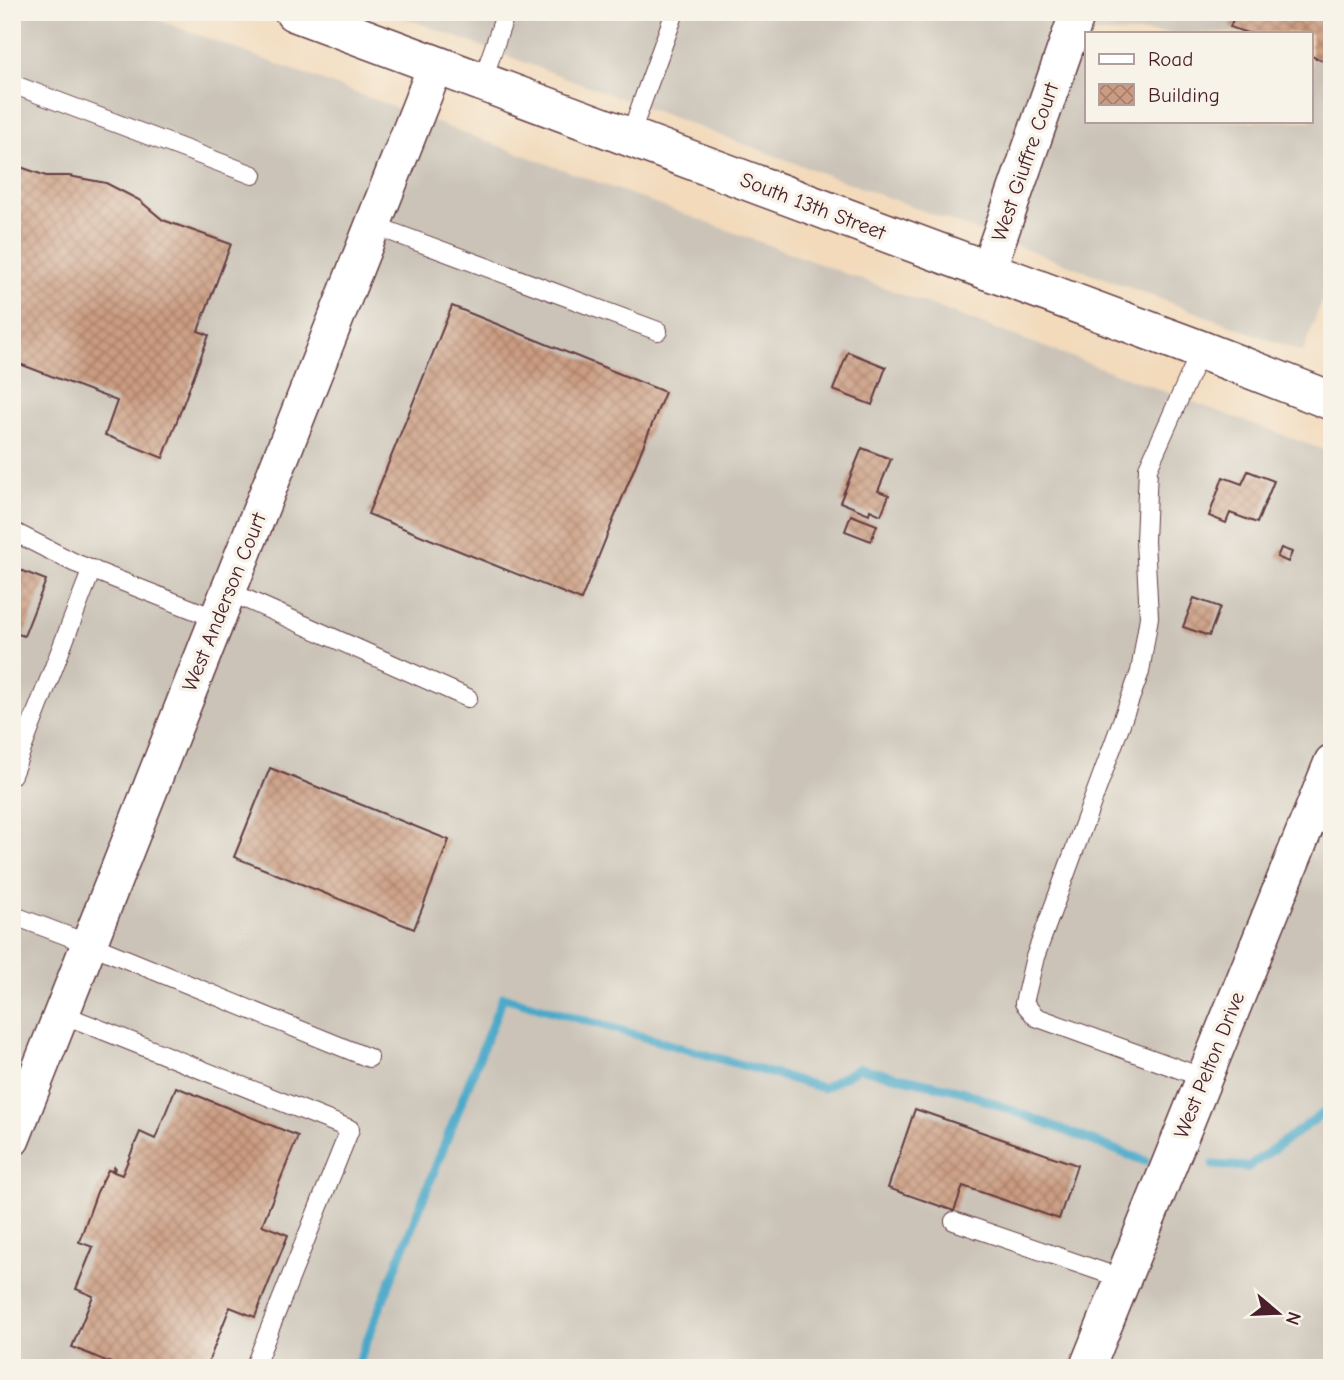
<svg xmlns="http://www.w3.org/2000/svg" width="1344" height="1380" font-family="'Comic Neue',sans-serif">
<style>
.industrial{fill:#cbc3b8;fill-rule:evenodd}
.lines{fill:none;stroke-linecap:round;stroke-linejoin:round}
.stream{stroke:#49a8c8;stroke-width:9}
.building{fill:url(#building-cross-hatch)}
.lane-casing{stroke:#633b41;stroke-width:20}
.street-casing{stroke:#633b41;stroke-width:38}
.secondary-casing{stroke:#633b41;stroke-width:41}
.lane{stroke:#fff;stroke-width:18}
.street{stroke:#fff;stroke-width:35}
.secondary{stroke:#fff;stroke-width:38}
.labels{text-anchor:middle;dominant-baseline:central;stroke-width:7;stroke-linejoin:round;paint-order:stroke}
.street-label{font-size:21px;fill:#4a1f2b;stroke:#f7f3e8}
</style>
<defs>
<pattern id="building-cross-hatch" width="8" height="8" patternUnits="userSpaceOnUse" patternTransform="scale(1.75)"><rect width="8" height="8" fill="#cb9c81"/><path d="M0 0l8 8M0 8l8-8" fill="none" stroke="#a77f6a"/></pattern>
</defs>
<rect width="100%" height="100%" fill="#f7f3e8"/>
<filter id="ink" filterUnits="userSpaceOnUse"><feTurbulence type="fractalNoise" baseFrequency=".0143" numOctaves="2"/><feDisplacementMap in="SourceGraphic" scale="14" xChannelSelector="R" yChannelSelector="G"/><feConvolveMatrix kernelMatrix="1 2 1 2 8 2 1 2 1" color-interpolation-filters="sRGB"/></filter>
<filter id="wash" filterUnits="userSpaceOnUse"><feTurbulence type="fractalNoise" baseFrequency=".00686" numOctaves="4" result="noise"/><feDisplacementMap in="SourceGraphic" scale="28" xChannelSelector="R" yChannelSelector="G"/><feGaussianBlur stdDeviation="1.57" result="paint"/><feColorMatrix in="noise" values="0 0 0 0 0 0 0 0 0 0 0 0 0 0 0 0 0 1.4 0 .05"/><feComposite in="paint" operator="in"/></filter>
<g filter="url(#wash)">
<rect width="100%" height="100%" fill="#f2dabb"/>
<g class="industrial">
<polygon points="12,12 136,12 1332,453 1332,1368 12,1368"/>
<path d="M389,12h943v261l-29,79zM1087,33h224v88h-224z"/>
</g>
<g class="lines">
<g class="stream">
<polyline points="1213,1165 1248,1167 1332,1107"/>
<polyline points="356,1368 503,997 823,1088 859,1068 961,1091 1145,1161"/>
</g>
</g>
<g id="blocks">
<g class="building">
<polygon points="1236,12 1332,12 1332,64 1311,56 1311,33 1247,33 1230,27"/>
<polygon points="12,164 46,176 69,176 106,183 139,200 163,220 231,244 198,331 209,335 163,458 105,435 117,401 12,361"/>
<polygon points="452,306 665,392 581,600 368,514"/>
<polygon points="848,352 886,367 872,405 833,390"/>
<polygon points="862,448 891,459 878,491 889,495 881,515 870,510 869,514 840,502"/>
<polygon points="1248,471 1274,481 1257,523 1230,513 1226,523 1209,516 1223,477 1242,484"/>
<polygon points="851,515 877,525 871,541 845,531"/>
<polygon points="1281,548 1292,552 1288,562 1277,557"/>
<polygon points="12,567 46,580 24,636 12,632"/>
<polygon points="1194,598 1220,607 1209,636 1183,627"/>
<polygon points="270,768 449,840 414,929 234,857"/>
<polygon points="176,1087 298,1136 262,1225 288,1235 255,1317 230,1307 206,1368 123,1368 72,1347 93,1296 76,1289 93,1247 79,1242 97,1192 108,1170 112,1171 115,1166 114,1172 122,1175 140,1132 155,1139"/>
<polygon points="915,1109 1077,1165 1059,1219 963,1186 954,1211 888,1188"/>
</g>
</g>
</g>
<g filter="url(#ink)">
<use href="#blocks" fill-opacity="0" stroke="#633b41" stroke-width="2"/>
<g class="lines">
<defs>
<g id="lane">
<polyline points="482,82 506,12"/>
<polyline points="12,84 253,175"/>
<polyline points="629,138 675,12"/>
<polyline points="373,225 658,331"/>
<polyline points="1201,350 1148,468 1145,541 1149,617 1140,672 1035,957 1024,1003 1036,1017 1204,1078"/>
<polyline points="12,531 75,563 217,619"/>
<polyline points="228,591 468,698"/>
<polyline points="12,775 92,569"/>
<polyline points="12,915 89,944 369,1058"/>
<polyline points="62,1014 350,1129 254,1368"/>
<polyline points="954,1221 1123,1279"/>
</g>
<g id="street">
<polyline points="987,272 1078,12"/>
<polyline points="12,1139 436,65"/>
<polyline points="1087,1368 1332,762"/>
</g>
<polyline id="secondary" points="294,12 1201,350 1332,401"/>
</defs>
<use href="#lane" class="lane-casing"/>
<use href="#street" class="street-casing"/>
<use href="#secondary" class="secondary-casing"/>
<use href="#lane" class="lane"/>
<use href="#street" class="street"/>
<use href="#secondary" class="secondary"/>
</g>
</g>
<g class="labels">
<g class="street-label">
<text transform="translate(1025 162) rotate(-71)">West Giuffre Court</text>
<text transform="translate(813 206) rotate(21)">South 13th Street</text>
<text transform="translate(224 602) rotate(-68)">West Anderson Court</text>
<text transform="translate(1209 1065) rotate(-68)">West Pelton Drive</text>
</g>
</g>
<rect width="1344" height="1380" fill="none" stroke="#f7f3e8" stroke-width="42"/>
<rect x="1085" y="32" width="228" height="91" fill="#f7f3e8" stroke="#b29e9c" stroke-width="2"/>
<rect x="1099" y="54" width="35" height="10" fill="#ffffff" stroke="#b29e9c" stroke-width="2"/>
<text x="1148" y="66" font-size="21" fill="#4a1f2b">Road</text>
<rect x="1099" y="84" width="35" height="21" fill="url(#building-cross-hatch)" stroke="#b29e9c" stroke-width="2"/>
<text x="1148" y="102" font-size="21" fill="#4a1f2b">Building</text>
<g transform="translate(1278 1313) rotate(109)" stroke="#f7f3e8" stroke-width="5" paint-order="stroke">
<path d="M0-5L12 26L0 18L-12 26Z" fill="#4a1f2b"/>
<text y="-10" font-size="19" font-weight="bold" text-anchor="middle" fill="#4a1f2b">N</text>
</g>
</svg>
